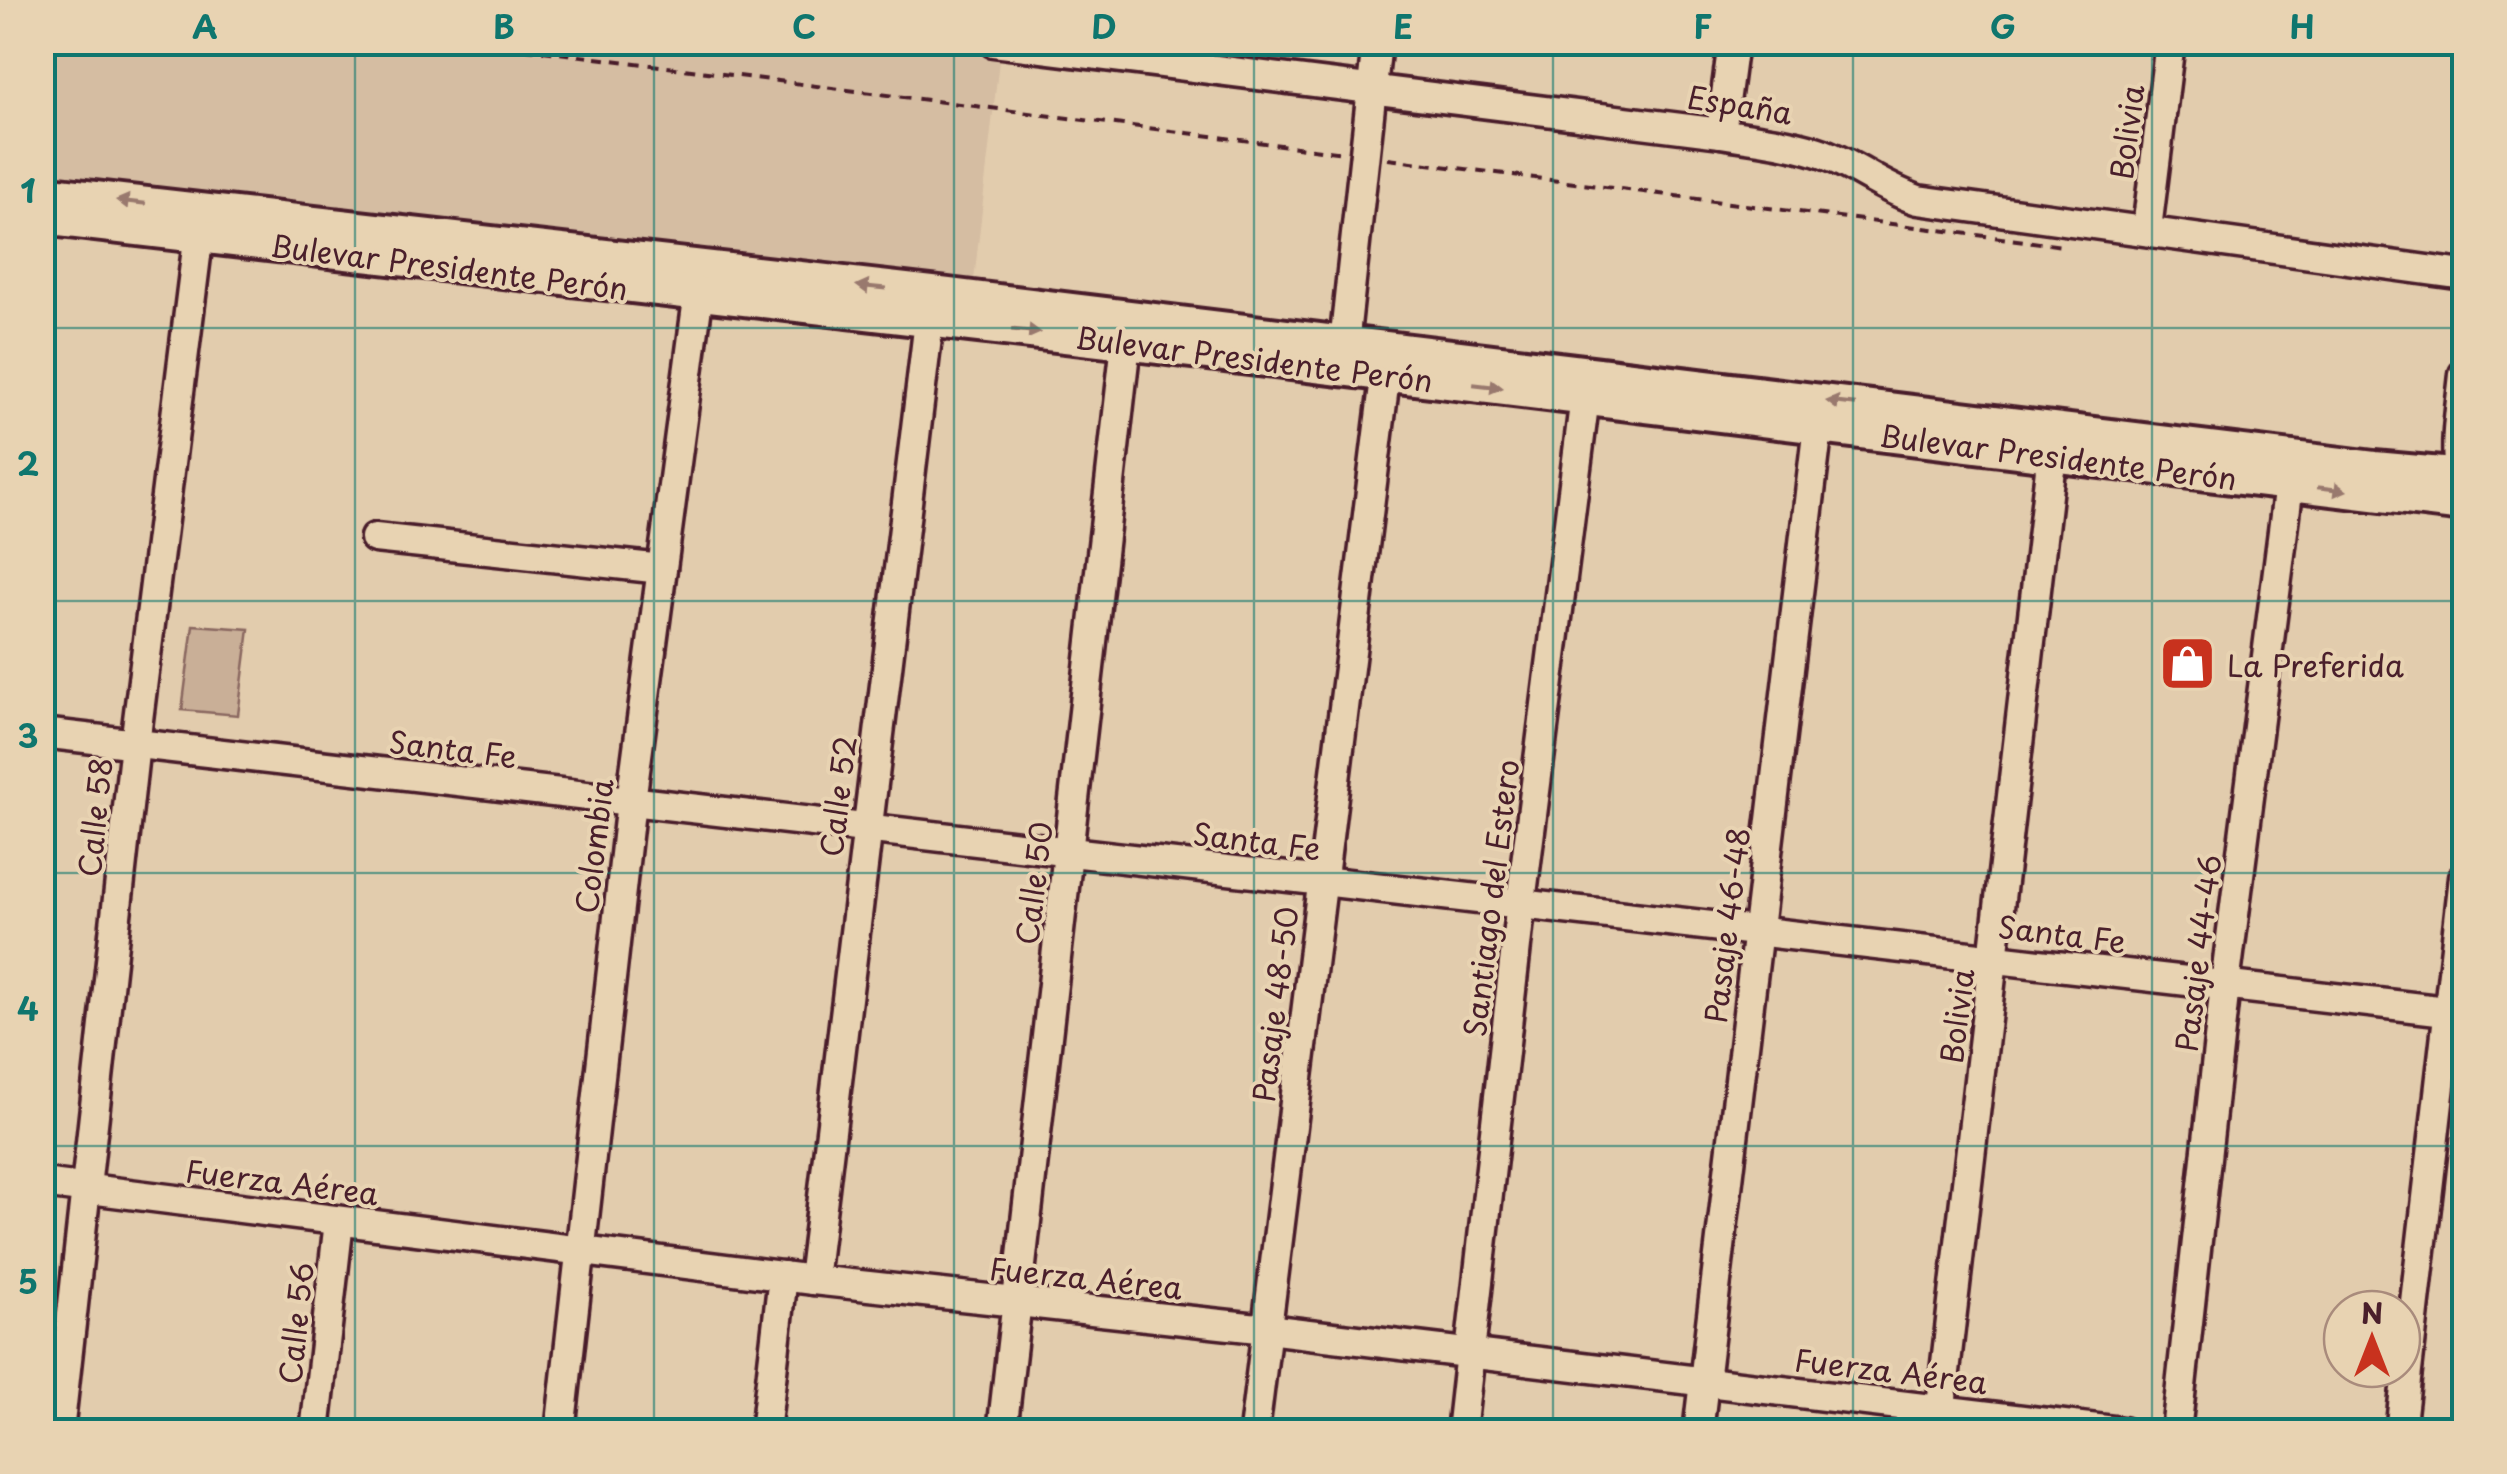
<svg xmlns="http://www.w3.org/2000/svg" width="2507" height="1474" font-family="'Playpen Sans',sans-serif">
<style>
.built{fill:#d5bda2}
.green{fill:#c9af97;stroke:#8a6761;stroke-width:2.5}
.lines{fill:none;stroke-linecap:round;stroke-linejoin:round}
.minor-casing{stroke:#4a1f2b;stroke-width:35}
.major-casing{stroke:#4a1f2b;stroke-width:40}
.path{stroke:#4a1f2b;stroke-width:4;stroke-dasharray:10 8;stroke-linecap:butt}
.minor{stroke:#e8d3b2;stroke-width:28}
.major{stroke:#e8d3b2;stroke-width:32}
.oneway{fill:#99796e}
.grid{fill:none;stroke:#0f766e;stroke-width:2.5;stroke-opacity:0.55}
.labels{text-anchor:middle;dominant-baseline:central;stroke-width:8;stroke-linejoin:round;paint-order:stroke}
.street-label{font-size:30px;fill:#4a1f2b;stroke:#e8d3b2}
.poi-label{font-size:30px;fill:#4a1f2b;stroke:#e8d3b2;text-anchor:start}
.neatline{fill:none;stroke:#0f766e;stroke-width:4}
.grid-label{font-size:32px;text-anchor:middle;font-weight:bold;fill:#0f766e}
</style>
<rect width="100%" height="100%" fill="#e2ccad"/>
<filter id="ink" filterUnits="userSpaceOnUse"><feTurbulence type="fractalNoise" baseFrequency=".01" numOctaves="2"/><feDisplacementMap in="SourceGraphic" scale="20" xChannelSelector="R" yChannelSelector="G"/><feConvolveMatrix kernelMatrix="1 2 1 2 8 2 1 2 1" color-interpolation-filters="sRGB"/></filter>
<g filter="url(#ink)">
<polygon class="built" points="43,43 1001,43 972,298 43,188"/>
<polygon class="green" points="193,625 249,629 238,715 182,710"/>
<g class="lines">
<defs>
<g id="minor">
<path d="M993,42l728,91c34,6 70,9 103,21 32,12 58,34 94,46l546,75"/>
<polyline points="1721,133 1733,42"/>
<polyline points="2147,229 2170,42"/>
<polyline points="1342,363 1377,42"/>
<path d="M2464,374c-2,25 -14,89 0,108"/>
<polyline points="375,538 662,569"/>
<polyline points="42,733 2464,1013"/>
<polyline points="42,1183 813,1280 1267,1329 2123,1432"/>
<polyline points="813,1280 929,321"/>
<polyline points="59,1432 135,744 201,216"/>
<polyline points="315,1432 339,1221"/>
<polyline points="560,1432 631,801 701,276"/>
<polyline points="765,1432 783,1276"/>
<polyline points="1002,1432 1126,343"/>
<polyline points="1254,1432 1388,354"/>
<polyline points="1461,1432 1521,902 1587,381"/>
<polyline points="1698,1432 1818,426"/>
<polyline points="1938,1432 2054,435"/>
<polyline points="2176,1432 2225,985 2289,484"/>
<polyline points="2400,1432 2464,877"/>
</g>
<g id="major">
<polyline points="42,192 932,293 2374,468 2464,476"/>
<polyline points="42,218 1126,343 2464,505"/>
</g>
</defs>
<use href="#minor" class="minor-casing"/>
<use href="#major" class="major-casing"/>
<g class="path">
<polyline points="471,42 1344,153"/>
<polyline points="1388,159 2063,246"/>
</g>
<use href="#minor" class="minor"/>
<use href="#major" class="major"/>
</g>
<defs><path id="oneway-solid" d="M-6-.8H1V-3.2L6.5 0L1 3.2V.8H-6Z" transform="scale(2.5)"/></defs>
<g class="oneway">
<use href="#oneway-solid" transform="translate(131 202) rotate(-173)"/>
<use href="#oneway-solid" transform="translate(871 287) rotate(-174)"/>
<use href="#oneway-solid" transform="translate(1026 331) rotate(6)"/>
<use href="#oneway-solid" transform="translate(1488 386) rotate(7)"/>
<use href="#oneway-solid" transform="translate(1841 403) rotate(-173)"/>
<use href="#oneway-solid" transform="translate(2332 489) rotate(7)"/>
</g>
</g>
<path class="grid" d="M355,42v1390M654,42v1390M954,42v1390M1254,42v1390M1553,42v1390M1853,42v1390M2152,42v1390M42,328h2422M42,601h2422M42,873h2422M42,1146h2422"/>
<defs>
<symbol id="shop-square" viewBox="-11 -11 22 22"><rect x="-9" y="-9" width="18" height="18" rx="4" fill="#c8321e" stroke="#e8d3b2"/><path d="M-5-2.5h2.3a2.7 3.5 0 0 1 5.4 0H5L5.5 6h-11ZM-1.5-2.5h3a1.5 2.3 0 0 0-3 0Z" fill="#fff"/></symbol>
</defs>
<g fill-rule="evenodd">
<use href="#shop-square" x="2156" y="632" width="63" height="63"/>
</g>
<g class="labels">
<g class="street-label">
<text transform="translate(1740 104) rotate(9)">España</text>
<text transform="translate(2126 132) rotate(-83)">Bolivia</text>
<text transform="translate(449 266) rotate(7)">Bulevar Presidente Perón</text>
<text transform="translate(1254 358) rotate(7)">Bulevar Presidente Perón</text>
<text transform="translate(2058 456) rotate(7)">Bulevar Presidente Perón</text>
<text transform="translate(453 748) rotate(7)">Santa Fe</text>
<text transform="translate(837 796) rotate(-83)">Calle 52</text>
<text transform="translate(94 817) rotate(-84)">Calle 58</text>
<text transform="translate(1257 840) rotate(7)">Santa Fe</text>
<text transform="translate(593 846) rotate(-83)">Colombia</text>
<text transform="translate(1033 883) rotate(-83)">Calle 50</text>
<text transform="translate(1490 898) rotate(-83)">Santiago del Estero</text>
<text transform="translate(1726 925) rotate(-83)">Pasaje 46-48</text>
<text transform="translate(2062 933) rotate(7)">Santa Fe</text>
<text transform="translate(2197 953) rotate(-83)">Pasaje 44-46</text>
<text transform="translate(1274 1004) rotate(-83)">Pasaje 48-50</text>
<text transform="translate(1956 1016) rotate(-83)">Bolivia</text>
<text transform="translate(282 1181) rotate(7)">Fuerza Aérea</text>
<text transform="translate(1086 1277) rotate(6)">Fuerza Aérea</text>
<text transform="translate(295 1323) rotate(-84)">Calle 56</text>
<text transform="translate(1891 1370) rotate(7)">Fuerza Aérea</text>
</g>
<g class="poi-label">
<text x="2227" y="664">La Preferida</text>
</g>
</g>
<rect width="2507" height="1474" fill="none" stroke="#e8d3b2" stroke-width="110"/>
<g transform="translate(2372 1339)"><circle r="48" fill="#e8d3b2" stroke="#a98b7c" stroke-width="2.5"/>
<path d="M0-8L18 38L0 25L-18 38Z" fill="#c8321e"/>
<text y="-15" font-size="28" font-weight="bold" text-anchor="middle" fill="#4a1f2b">N</text>
</g>
<rect x="55" y="55" width="2397" height="1364" class="neatline"/>
<g class="grid-label">
<text x="205" y="39">A</text>
<text x="504" y="39">B</text>
<text x="804" y="39">C</text>
<text x="1104" y="39">D</text>
<text x="1403" y="39">E</text>
<text x="1703" y="39">F</text>
<text x="2003" y="39">G</text>
<text x="2302" y="39">H</text>
<text x="28" y="203">1</text>
<text x="28" y="476">2</text>
<text x="28" y="748">3</text>
<text x="28" y="1021">4</text>
<text x="28" y="1294">5</text>
</g>
</svg>
